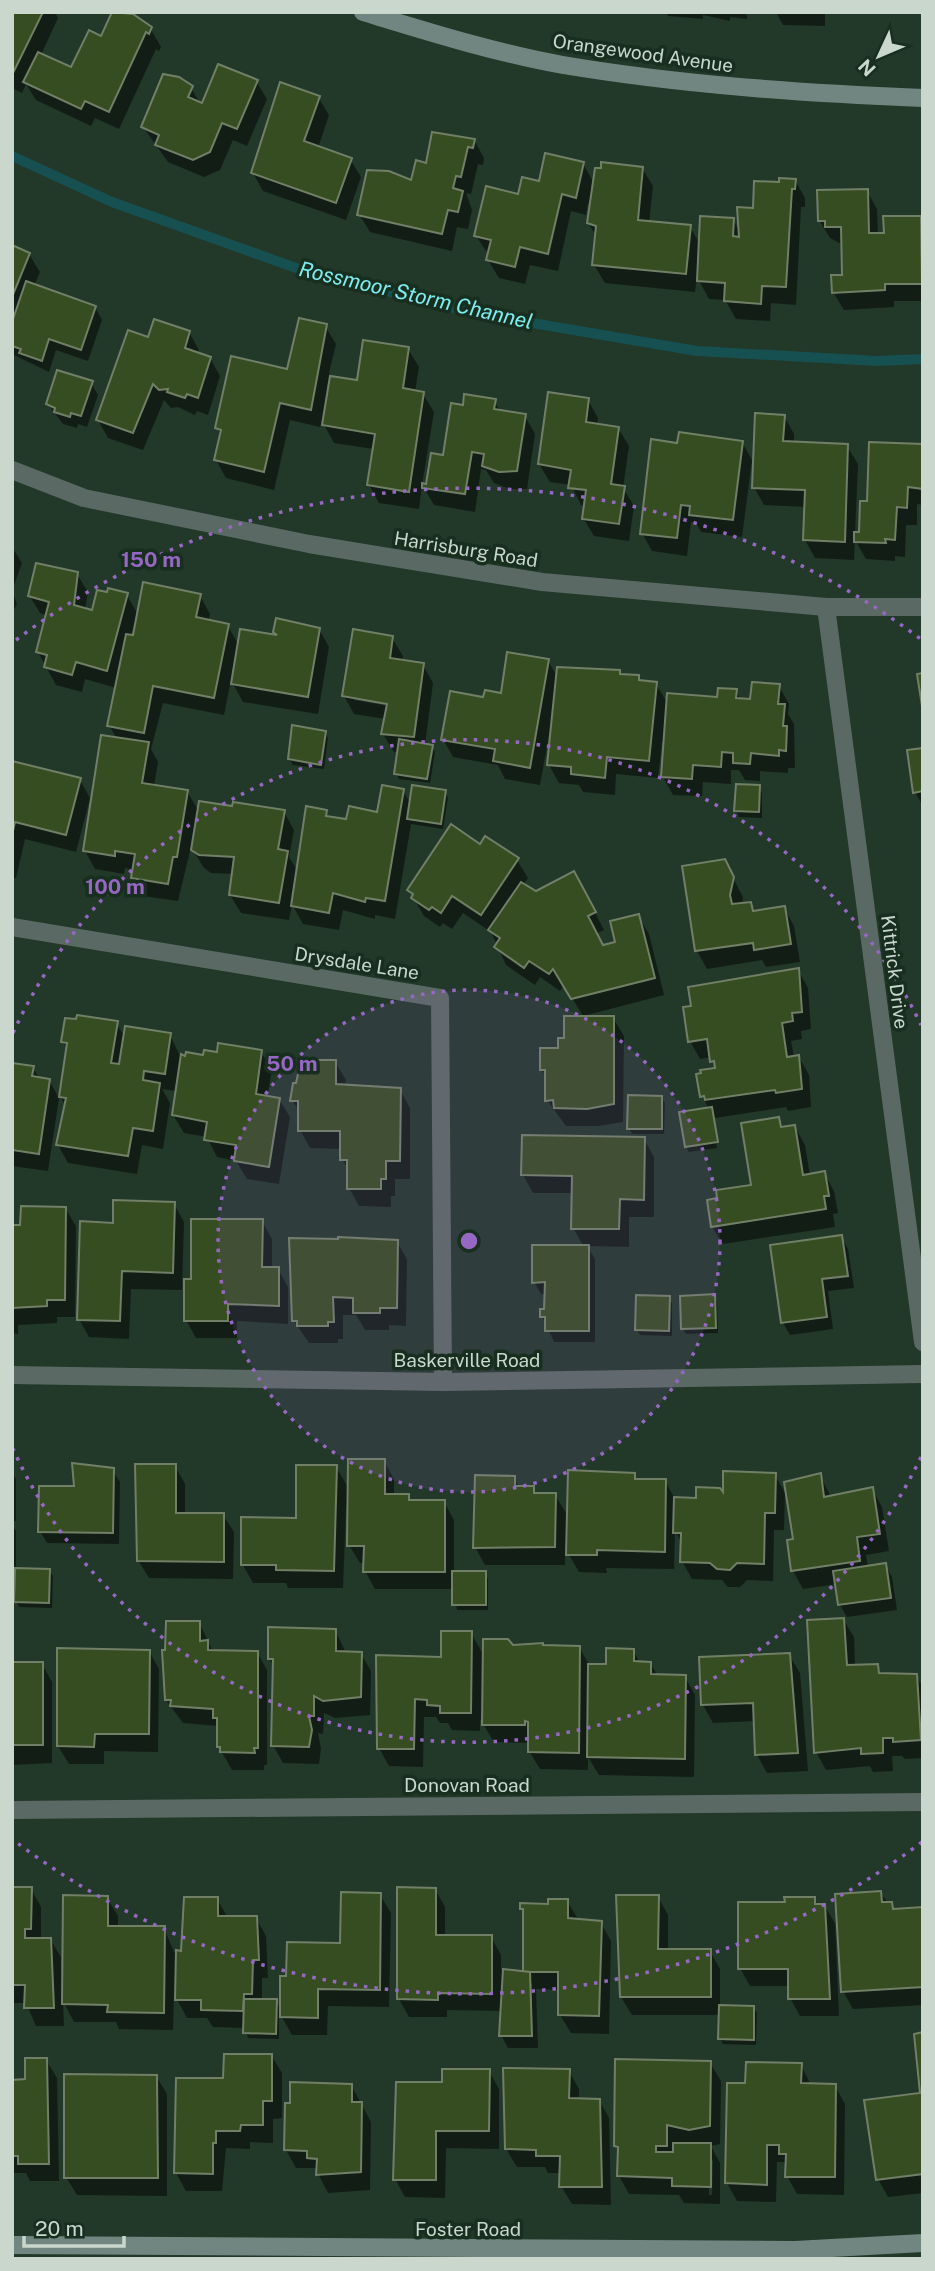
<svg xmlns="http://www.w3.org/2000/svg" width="935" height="2271" font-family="'Public Sans',sans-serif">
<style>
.shadow{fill:#0007;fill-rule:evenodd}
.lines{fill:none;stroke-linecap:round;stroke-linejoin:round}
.stream{stroke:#165051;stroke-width:10}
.building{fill:#364d22;stroke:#717f67;stroke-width:2}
.street{stroke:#5b6964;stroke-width:18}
.secondary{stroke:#718680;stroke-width:18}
.ring{fill:none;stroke:#9668c4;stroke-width:3.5;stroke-dasharray:3.5 7}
.labels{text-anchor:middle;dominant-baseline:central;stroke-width:7;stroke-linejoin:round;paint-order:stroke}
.street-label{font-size:19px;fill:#c9d7cd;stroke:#182e1f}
.water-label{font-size:21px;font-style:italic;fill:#7eedef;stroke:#182e1f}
.centre{fill:#9668c4;stroke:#182e1f;stroke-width:3.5}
.ring-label{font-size:21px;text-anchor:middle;font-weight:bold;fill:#9668c4;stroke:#182e1f;stroke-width:7;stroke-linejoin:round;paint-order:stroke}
</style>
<rect width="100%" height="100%" fill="#223829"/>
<g class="shadow">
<polygon points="12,12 55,12 58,18 41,55 72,70 102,39 114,12 132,15 150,28 161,47 159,51 156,49 119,129 95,118 91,126 36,100 26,84 22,93 12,88"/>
<polygon points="666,12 745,12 747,16 747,19 730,17 730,21 703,15 703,19 668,16"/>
<polygon points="776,12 825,12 825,26 783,25"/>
<polygon points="256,81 267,99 247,146 233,140 220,170 204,177 168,162 143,127 191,88 202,107"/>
<polygon points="318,97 329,115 318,148 350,159 361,177 346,220 263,191 253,173"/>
<polygon points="454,136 474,140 484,158 483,165 478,164 471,194 466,193 472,210 468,229 457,227 452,251 370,232 359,214 412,183"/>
<polygon points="583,164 594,183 642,168 653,186 649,223 690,227 701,246 733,219 740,233 755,210 781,184 795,180 805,198 805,207 801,207 796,305 771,303 770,321 736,319 725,300 709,299 697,277 695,292 605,283 594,265 597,237 588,223 591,204 588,203 586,215 571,211 558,271 530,265 525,284 499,278 488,260 489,255 476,236 520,196 540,183"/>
<polygon points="867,191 877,209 878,235 885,235 920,217 923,222 923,301 894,301 894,307 844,310 833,292 844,276 843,245 830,238 819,220"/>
<polygon points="12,247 29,254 40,272 34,286 95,307 102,320 88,361 56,350 49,372 14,355"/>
<polygon points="325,326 336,344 329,373 332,378 358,382 408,349 419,367 415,392 423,394 434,412 422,485 428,486 444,457 464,407 494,401 501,412 525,416 535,434 527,489 510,489 494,483 486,470 481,469 475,512 434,505 422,485 419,509 379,503 369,485 374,449 334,443 322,421 320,427 290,420 274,490 226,478 216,460 221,436 217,428 288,372"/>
<polygon points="189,332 199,350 198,354 210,358 220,376 208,415 197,411 195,415 178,407 171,408 164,400 143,450 108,438 98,420 149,339"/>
<polygon points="91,383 98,395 87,427 78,424 77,428 63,424 48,404"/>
<polygon points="588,400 598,418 597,425 618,428 629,446 623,488 634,506 629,541 594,536 583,518 585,506 581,505 571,485 550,482 539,464"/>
<polygon points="784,416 794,434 794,444 847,446 858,464 855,534 861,534 868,503 923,446 923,505 917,504 917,525 906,525 905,557 895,556 895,561 866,559 855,540 854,560 815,558 805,540 806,507 764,505 754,487"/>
<polygon points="742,442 752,460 742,537 701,532 696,523 691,522 687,556 652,551 642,533 679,445"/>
<polygon points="12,547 22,563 12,591"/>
<path d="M77,574l11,18 -3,18 8,2 34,-17 11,20 62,-19 10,18 -2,8 20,4 11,20 80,-17 10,18 -11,67 -75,-12 -12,-22 -7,35 -61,-12 -12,46 7,13 -4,24 33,5 12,21h85l10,18 -5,27 9,15 27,-60 4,6 19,3 31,-7 24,-23 8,13 34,-12 3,6 -5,31 -32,-5 -16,95 -20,-4v4l-32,-9 -4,20 -36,-6 -11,-20 -3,16 -48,-7 -11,-18 4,-21 -23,-1 -7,-5 -13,-21 -13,54 -35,-5 -10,-18 1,-8 -9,-2 -1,6 -29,-5 -10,-18 32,-112 -8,-14 8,-37 -32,-9 -3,13 -26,-7 -18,-33 10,-36 -8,-3 -11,-18zM134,625l2,1 -2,11 -3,-1z"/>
<polygon points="12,591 17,604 12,613"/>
<path d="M392,638l11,18 -1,6 21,3 10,18 -8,62 6,1 4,6 -5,31 -31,-4 -3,-6 3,-21h-5l-11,-18 3,-15 -32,-5 -10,-18zM354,696l42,7 -1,4 -41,-7z"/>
<polygon points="548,661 558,678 638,677 641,682 656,684 668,704 719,699 736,691 741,700 752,701 779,686 789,704 788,714 794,724 795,768 788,768 788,773 760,771 760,781 745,780 739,770 731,770 731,784 703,782 702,796 673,795 663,777 665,742 662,742 658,778 616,774 615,795 583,792 579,785 559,783 549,765 553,730 550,729 540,785 505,779 498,765 453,757 443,739 485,699 502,695"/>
<polygon points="325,732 328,738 324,769 293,765 289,759"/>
<polygon points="923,750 923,806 915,792"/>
<polygon points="12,763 80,780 90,798 76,852 25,839 16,878 12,878"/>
<polygon points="759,787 762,793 762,818 739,817 736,811"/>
<polygon points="481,847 517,860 528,878 523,885 536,894 584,891 604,930 596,934 603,947 617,943 638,916 649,934 664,995 583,1016 564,985 560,991 540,977 535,985 506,965 491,932 463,913 452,929 443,923 440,927 424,916 409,890"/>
<polygon points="724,861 743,897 742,905 750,904 755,913 784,908 794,926 800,962 766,967 762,960 707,969 697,951 683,867"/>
<polygon points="798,970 808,988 811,1029 801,1031 802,1039 791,1041 794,1057 799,1057 809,1075 811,1107 788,1111 786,1107 715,1118 711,1114 717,1148 689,1152 686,1147 709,1109 702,1096 717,1069 711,1057 700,1059 690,1041"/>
<polygon points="613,1018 624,1036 623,1122 598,1126 566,1126 547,1100 547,1079 542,1070 560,1050"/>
<polygon points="116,1023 125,1037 170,1035 180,1056 186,1058 261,1052 272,1070 267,1097 279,1099 290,1117 279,1184 247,1179 236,1161 217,1157 207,1137 184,1133 173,1115 177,1091 162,1089 170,1103 163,1149 142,1145 137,1174 68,1163 58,1145 66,1107 60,1096 68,1050 63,1042"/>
<polygon points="335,1062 346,1080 345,1086 400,1090 410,1108 410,1179 395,1179 395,1196 391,1196 391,1207 359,1206 349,1188 349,1171 342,1159 342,1149 310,1148 300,1130 300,1113 292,1100"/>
<polygon points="12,1065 33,1068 40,1079 49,1080 59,1098 48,1171 12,1166"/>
<polygon points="661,1097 665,1103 664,1134 632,1134 629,1128"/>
<polygon points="778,1119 784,1129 795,1127 805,1145 810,1175 824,1173 834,1191 838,1213 833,1214 835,1227 723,1244 712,1227 753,1186"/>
<polygon points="644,1139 654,1157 654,1217 629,1217 629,1247 587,1246 595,1259 595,1342 554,1342 542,1316 546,1311 546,1294 541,1294 534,1282 584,1247 573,1228 573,1193 533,1193 523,1175"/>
<polygon points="174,1204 184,1222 182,1290 131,1289 129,1339 89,1337 79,1319 114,1224"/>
<polygon points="65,1208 76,1226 75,1317 57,1317 57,1323 18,1325 18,1334 12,1333 12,1227 22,1227"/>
<polygon points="262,1221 272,1239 272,1269 278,1269 288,1287 288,1324 237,1321 237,1338 196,1338 186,1320 193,1281"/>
<polygon points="841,1237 848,1249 854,1288 828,1291 833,1329 790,1335 783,1323"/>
<polygon points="397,1242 407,1259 406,1326 389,1325 389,1330 365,1330 356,1315 343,1315 343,1339 338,1339 338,1343 309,1343 294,1321"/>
<polygon points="714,1296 717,1302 718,1333 686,1334 683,1329"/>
<polygon points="669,1298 672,1303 672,1336 640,1335 637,1330"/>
<polygon points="384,1461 394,1479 394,1495 408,1495 412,1502 444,1502 454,1520 454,1573 485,1573 488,1579 488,1610 457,1610 453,1589 375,1589 365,1571 365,1563 360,1563 349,1545 349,1507 346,1507 343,1588 288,1588 286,1583 253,1583 243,1565 297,1519 336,1467 349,1489"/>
<polygon points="175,1466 185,1484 185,1514 223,1515 234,1532 233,1579 149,1578 138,1560"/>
<polygon points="112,1470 120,1482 119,1544 47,1543 40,1531 76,1488"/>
<polygon points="12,1472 16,1479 16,1521 12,1521"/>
<polygon points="634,1475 638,1480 665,1481 675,1499 698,1499 724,1497 775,1475 785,1493 784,1530 774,1530 773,1581 747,1580 740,1587 728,1587 722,1580 692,1579 682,1561 682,1544 675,1531 674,1569 606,1568 607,1573 579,1572 565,1548 565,1565 485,1565 475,1547 514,1478 520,1488 533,1488 537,1495 555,1495 569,1518"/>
<polygon points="820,1475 831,1497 872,1489 882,1507 889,1551 866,1555 868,1567 885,1565 892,1577 897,1610 847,1617 840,1605 837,1584 803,1589 793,1571 789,1542 795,1541 799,1478"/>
<polygon points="12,1524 16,1531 16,1569 49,1570 53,1576 52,1608 19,1607 16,1601"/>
<polygon points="843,1619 854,1637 855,1666 877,1665 882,1675 916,1676 923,1687 923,1758 905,1759 902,1756 892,1756 893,1771 873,1772 870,1766 826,1770 816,1752"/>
<polygon points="199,1622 213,1652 257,1652 267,1670 267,1765 264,1765 264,1770 232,1770 219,1747 218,1726 183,1723 166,1700"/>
<polygon points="335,1630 346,1653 361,1654 371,1671 370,1715 335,1718 324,1713 323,1734 318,1733 321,1749 319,1764 283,1763 273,1745 274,1667 270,1659"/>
<polygon points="471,1633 484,1656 513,1647 579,1647 590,1666 608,1666 633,1650 640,1663 650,1663 658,1676 685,1677 695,1695 694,1777 599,1775 588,1757 588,1770 540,1769 529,1751 530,1743 494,1742 480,1719 480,1731 452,1730 448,1723 440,1723 436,1717 424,1717 423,1767 389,1766 379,1748 443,1659"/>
<polygon points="149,1651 159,1669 158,1752 104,1751 104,1764 69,1764 58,1746"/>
<polygon points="789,1655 800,1673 808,1771 767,1773 757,1755 756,1721 713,1723 703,1705"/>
<polygon points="12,1664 42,1664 52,1682 52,1763 12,1765"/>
<polygon points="12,1889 31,1889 41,1907 41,1939 50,1939 61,1957 61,1971 64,1971 107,1898 118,1916 118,1928 164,1928 174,1952 182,1953 217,1899 228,1918 256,1918 266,1936 268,1978 262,1978 262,2001 276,2001 282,2011 288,1978 342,1944 380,1895 391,1913 389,2007 328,2006 327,2035 292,2035 279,2012 279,2039 248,2038 245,2028 213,2027 207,2018 187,2018 174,1994 173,2030 119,2029 116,2022 74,2022 63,2001 64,2026 36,2026 26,2003 12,2003"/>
<path d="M435,1889l10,18v30h46l10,18v15l24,3v-59l-3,-6 45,-7 11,18 23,4 10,18 -2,93 -38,-1 -11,-18v-25l-24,-1 2,59h-30l-7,-13 1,-24 -55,-1v7h-38l-10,-18zM528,1983h4v27h-4z"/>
<polygon points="880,1893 895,1910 923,1909 923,2005 853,2009 843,1991"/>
<polygon points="658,1897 668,1915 668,1951 710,1951 720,1969 720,2007 753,2007 757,2013 756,2045 723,2044 720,2039 721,2015 632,2015 621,1997"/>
<polygon points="814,1898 818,1905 824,1905 835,1923 839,2016 800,2016 790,1998 790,1986 750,1986 740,1968 786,1903"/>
<polygon points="923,2034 923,2193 888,2197 878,2179 922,2094"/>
<polygon points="271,2055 282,2073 282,2118 273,2119 273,2143 250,2142 250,2149 226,2148 222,2191 186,2191 176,2173 225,2080"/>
<polygon points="46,2060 57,2078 59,2181 30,2181 26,2173 12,2173 12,2192 12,2081 27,2081"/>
<path d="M710,2063l11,18 -1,63 -9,2 9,17v41l-36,-1 -5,-8 -50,-1 -10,-18v-23l-3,-7zM709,2160h4l-1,35h-3z"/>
<polygon points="801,2065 811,2085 835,2086 845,2104 844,2195 797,2194 787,2176 786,2162 777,2162 776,2202 737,2201 727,2183 747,2085"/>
<polygon points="489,2071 499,2089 499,2149 446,2148 445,2198 405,2197 395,2179 444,2084"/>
<polygon points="569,2071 579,2089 579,2100 599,2100 609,2118 611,2205 572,2204 561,2186 561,2173 548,2173 545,2167 517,2167 506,2149"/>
<polygon points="156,2076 167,2094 167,2196 77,2195 66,2177"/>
<polygon points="351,2085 371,2122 370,2190 328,2193 315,2168 296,2168 286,2150"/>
</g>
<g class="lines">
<polyline class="stream" points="12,156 112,202 296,268 473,313 697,351 877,361 923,359"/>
</g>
<g class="building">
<polygon points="12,12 43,12 12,75"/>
<polygon points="112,12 133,14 152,27 149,34 146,32 109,112 85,101 81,109 23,82 38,52 71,67 89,30 101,36"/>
<polygon points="218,64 258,80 237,129 222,123 210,152 193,160 155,145 159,135 141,127 163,74 179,77 193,86 188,97 202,103"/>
<polygon points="280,82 320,96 304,141 352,158 336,203 251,173"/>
<polygon points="432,132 475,139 473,148 468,147 461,177 456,176 453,188 463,191 458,212 448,210 442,234 357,215 367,170 389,171 411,180 416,160 426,163"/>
<polygon points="545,153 584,162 576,198 562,194 548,254 520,247 515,267 486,260 491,240 474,236 486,186 518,194 522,177 539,181"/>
<polygon points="601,162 643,167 638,220 691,225 686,274 592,265 596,226 587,223 595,168 601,168"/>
<polygon points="779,178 796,179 795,189 792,189 786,287 762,286 761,304 724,301 725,283 697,281 700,216 734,218 733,236 739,237 737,207 753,208 754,181 779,182"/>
<polygon points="868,189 869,233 884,233 883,216 921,216 922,284 885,284 885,290 832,293 831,275 842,275 841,227 825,227 825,221 818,221 817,190"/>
<polygon points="12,245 30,253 12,297"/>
<polygon points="26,281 96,306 81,350 49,339 42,361 19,353 21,349 12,346 12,322"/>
<polygon points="299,318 327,324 311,410 280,403 264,472 214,460 221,430 215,428 231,356 287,369"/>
<polygon points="154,319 190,331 185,348 211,357 198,398 187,394 185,398 167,392 168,389 159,390 153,384 133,433 96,420 128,330 148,337"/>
<polygon points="363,340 409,347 403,388 424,392 409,492 367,485 375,434 322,425 330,376 357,380"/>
<polygon points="57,370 93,381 81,416 71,413 70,417 54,412 55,408 46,404"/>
<polygon points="548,392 589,398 586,422 619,427 611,484 625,486 619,524 582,519 586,490 568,488 571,470 538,464"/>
<polygon points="464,394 496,399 494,409 526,414 517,471 499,472 482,466 484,454 472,452 465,494 422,488 422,483 426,484 431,453 443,455 451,403 463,405"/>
<polygon points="755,413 785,415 783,441 848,444 845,542 803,540 805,490 752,488"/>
<polygon points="679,432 743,441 733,520 689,515 690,506 681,505 677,538 640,534 651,439 677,443"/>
<polygon points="869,442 923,444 923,489 908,487 907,508 897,507 895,540 885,539 886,543 854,542 854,532 859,532 860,501 867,501"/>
<polygon points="36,563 78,572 74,605 92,610 97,590 107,592 108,588 128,593 107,671 76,662 72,675 44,667 47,655 36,652 49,602 28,596"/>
<polygon points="143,582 201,594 196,617 229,624 214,698 153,686 144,733 107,726 126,634 133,635"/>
<polygon points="276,618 320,628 308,697 231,684 240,629 277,635 273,632"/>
<polygon points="353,629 393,636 390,658 424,663 414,737 381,734 387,704 342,696"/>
<polygon points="507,652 549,659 530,768 493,761 495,749 441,740 450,691 483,697 485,690 501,693"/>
<polygon points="557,667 620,670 620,674 639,675 639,680 657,682 649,761 607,757 605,778 571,774 571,767 547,765"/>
<polygon points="923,673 923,706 922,706 917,674"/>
<polygon points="752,682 780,684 778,704 785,704 783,726 787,726 786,751 779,750 779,756 751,753 750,764 733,763 733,753 722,752 721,767 693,765 692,779 661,777 667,693 717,697 718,688 737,689 736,698 750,699"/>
<polygon points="292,725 326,731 321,765 288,759"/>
<polygon points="101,735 149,742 142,783 188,790 177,857 173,857 168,884 131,878 135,854 115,851 115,856 83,851"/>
<polygon points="399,739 433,745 427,779 394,774"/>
<polygon points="923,748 923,791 913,793 907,750"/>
<polygon points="12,761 81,778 66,835 15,822 12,835"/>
<polygon points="736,784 760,785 759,812 734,811"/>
<polygon points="382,785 404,789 385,901 366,898 365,902 333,893 329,913 291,906 306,806 327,810 326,816 346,819 349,806 377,812"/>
<polygon points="412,785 446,790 441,824 407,819"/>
<polygon points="199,801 232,806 233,802 285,810 278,849 288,851 279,903 229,895 234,857 199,855 191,850"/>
<polygon points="451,824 480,844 485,836 519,858 481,915 452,896 441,913 432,907 429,910 411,898 413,894 407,890"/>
<polygon points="725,859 734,877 730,895 732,904 751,902 753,911 785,906 791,944 754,950 753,943 695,951 682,866"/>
<polygon points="574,871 596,912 588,916 603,945 615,942 610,921 639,914 655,978 571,999 553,969 549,974 529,961 524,968 494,947 500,938 488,930 521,882 536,891"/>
<polygon points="799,968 802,1012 792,1013 793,1021 782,1023 787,1057 799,1055 802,1089 776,1093 775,1090 705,1100 704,1096 700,1097 696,1074 701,1073 700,1070 715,1068 714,1061 710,1062 707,1039 688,1042 683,1007 691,1006 688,987"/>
<polygon points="77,1015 118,1021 111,1063 119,1064 125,1026 171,1033 165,1074 144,1071 143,1080 160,1083 153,1131 133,1128 128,1156 56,1145 66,1098 59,1097 67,1043 61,1042 65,1018 76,1019"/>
<polygon points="564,1016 614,1016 614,1104 587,1109 554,1108 553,1100 545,1101 545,1070 540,1070 540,1048 558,1048 558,1038 564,1038"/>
<polygon points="218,1043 262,1050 256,1094 280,1098 269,1167 234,1161 236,1145 204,1140 207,1122 172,1115 181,1054 185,1056 186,1052 203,1055 204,1050 217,1052"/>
<polygon points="312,1060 336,1060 336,1084 401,1088 400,1161 386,1161 386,1179 381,1179 381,1189 347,1189 347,1160 340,1160 340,1131 298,1131 298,1101 290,1101 293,1083 296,1083 300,1065 312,1065"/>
<polygon points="12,1063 34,1066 32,1076 50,1079 39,1154 12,1150"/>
<polygon points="628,1095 662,1096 662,1129 627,1129"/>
<polygon points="712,1107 718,1142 685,1147 679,1112"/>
<polygon points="779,1117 781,1127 795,1125 803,1175 825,1171 829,1196 824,1196 826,1209 711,1227 707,1200 717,1198 716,1190 751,1185 741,1123"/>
<polygon points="522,1135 645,1137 644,1200 620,1199 619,1229 571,1229 572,1176 521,1175"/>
<polygon points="113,1200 175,1202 173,1273 122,1271 120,1321 77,1320 80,1221 113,1223"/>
<polygon points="21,1206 66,1207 65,1300 47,1300 47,1306 12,1308 12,1225 20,1225"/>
<polygon points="191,1219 263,1219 262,1267 279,1267 279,1306 228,1304 228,1321 184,1321 184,1279 191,1279"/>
<polygon points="842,1235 848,1276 822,1279 827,1317 781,1323 770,1245"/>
<polygon points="338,1237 398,1240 397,1308 380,1308 380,1313 353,1313 353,1298 333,1297 334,1322 328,1322 328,1326 297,1326 297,1321 292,1321 289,1238 338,1239"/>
<polygon points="532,1245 589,1245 589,1331 545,1331 545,1317 540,1317 540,1309 544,1309 545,1282 532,1283"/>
<polygon points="715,1294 716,1328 681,1329 680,1296"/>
<polygon points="636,1295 670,1296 669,1331 635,1330"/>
<polygon points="348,1459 385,1459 385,1494 409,1494 409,1500 445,1500 445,1572 363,1572 364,1546 347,1546"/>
<polygon points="72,1463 114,1468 113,1533 38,1532 39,1486 74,1486"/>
<polygon points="135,1464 176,1464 176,1513 224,1513 224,1562 137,1561"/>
<polygon points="296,1465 337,1465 334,1571 276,1570 276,1565 241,1565 241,1517 296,1518"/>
<polygon points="568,1470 635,1473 635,1479 666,1479 665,1552 597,1550 597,1555 566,1555"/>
<polygon points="723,1471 776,1473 775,1513 765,1513 764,1564 737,1563 730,1570 717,1569 710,1563 680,1562 681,1533 673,1533 674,1497 696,1498 696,1487 720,1488 723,1492"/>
<polygon points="821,1473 824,1497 873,1487 880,1534 857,1537 860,1561 791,1571 787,1540 793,1539 784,1482"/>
<polygon points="475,1475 515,1476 515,1486 534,1486 534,1493 556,1493 555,1547 473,1548"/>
<polygon points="886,1563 891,1598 838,1605 833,1571"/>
<polygon points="15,1568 50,1569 49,1603 14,1602"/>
<rect x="452" y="1571" width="34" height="34"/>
<polygon points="844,1618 847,1665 878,1664 879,1673 917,1674 921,1740 893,1742 893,1738 883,1738 883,1753 861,1754 861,1748 814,1753 807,1620"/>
<polygon points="166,1621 200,1621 200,1641 208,1640 208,1650 258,1651 258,1748 254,1748 255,1753 220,1752 220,1747 217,1747 217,1718 213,1718 213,1709 170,1706 171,1700 165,1700 162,1650 165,1650"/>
<polygon points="268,1627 336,1629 336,1651 362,1652 361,1697 323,1701 314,1696 314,1716 309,1716 312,1730 309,1747 271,1746 273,1659 268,1659"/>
<polygon points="441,1631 472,1631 471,1713 440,1713 440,1706 427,1705 427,1700 415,1699 414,1749 377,1749 376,1655 441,1657"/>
<polygon points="483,1639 508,1639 513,1645 543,1643 543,1645 580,1646 579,1753 528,1752 528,1722 525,1721 525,1725 482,1725"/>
<polygon points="57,1648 150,1650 149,1734 95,1734 94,1747 57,1746"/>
<polygon points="606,1648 634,1649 634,1661 651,1662 651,1674 686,1675 685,1759 587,1757 588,1664 606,1664"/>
<polygon points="790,1653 798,1753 755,1755 753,1703 701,1705 699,1657"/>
<rect x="12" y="1662" width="31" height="83"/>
<polygon points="12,1887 32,1887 31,1929 25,1929 25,1938 51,1938 54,2008 24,2008 25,1985 12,1985"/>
<polygon points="397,1887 436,1888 436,1935 492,1935 492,1994 438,1993 438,2000 397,1999"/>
<polygon points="881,1891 882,1902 892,1902 893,1909 923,1907 923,1987 841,1992 835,1894"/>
<polygon points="341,1892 381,1893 380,1990 318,1989 318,2018 280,2017 280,1976 286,1976 287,1942 340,1943"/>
<polygon points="63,1895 108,1896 108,1926 165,1926 164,2013 107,2012 108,2005 62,2004"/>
<polygon points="616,1895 659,1895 658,1949 711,1949 711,1997 620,1997"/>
<polygon points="184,1897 218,1897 218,1916 257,1916 259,1960 253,1960 252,1994 244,1994 243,2011 201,2010 201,2000 175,2000 176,1950 181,1951"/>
<polygon points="784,1897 815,1897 815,1904 825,1904 830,1999 788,1999 788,1969 738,1969 738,1902 785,1902"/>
<polygon points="548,1899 568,1899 568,1918 602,1921 599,2016 558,2015 558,1972 523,1972 523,1909 520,1909 520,1903 548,1904"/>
<polygon points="503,1969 530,1972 532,2036 499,2036"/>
<polygon points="244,1999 277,1999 276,2034 243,2033"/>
<polygon points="719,2005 754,2006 754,2040 718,2039"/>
<polygon points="923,2032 923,2174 876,2180 864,2100 920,2093 914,2034"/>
<polygon points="224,2054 272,2054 272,2101 263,2101 263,2125 241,2125 240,2131 216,2131 216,2143 213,2143 213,2174 174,2173 176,2078 223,2078"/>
<polygon points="25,2058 47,2058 49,2164 18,2164 18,2156 12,2156 12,2080 25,2079"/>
<polygon points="615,2059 711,2061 710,2126 689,2130 667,2125 667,2146 656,2146 656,2152 673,2152 673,2143 711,2143 711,2187 672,2186 672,2178 617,2176 618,2147 614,2146"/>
<polygon points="746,2062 802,2063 801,2083 836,2084 835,2177 785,2177 786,2154 779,2154 779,2145 767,2145 767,2185 725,2183 727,2083 745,2083"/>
<polygon points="503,2068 570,2069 569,2098 600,2099 602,2187 559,2187 560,2156 536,2156 536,2150 505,2149"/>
<polygon points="442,2069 490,2069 489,2131 436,2131 436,2180 393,2180 396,2082 442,2082"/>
<polygon points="64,2074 157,2075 158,2178 64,2178"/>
<polygon points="290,2082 352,2084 352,2102 362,2102 361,2172 316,2175 317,2159 307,2158 307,2151 284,2150 285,2103 290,2103"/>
</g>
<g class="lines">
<g class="street">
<polyline points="12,470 84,498 309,544 542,582 826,607 923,607"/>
<polyline points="826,607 923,1342"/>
<polyline points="12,927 440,998 443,1382"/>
<polyline points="12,1375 443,1382 923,1374"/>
<polyline points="12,1810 923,1802"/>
</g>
<g class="secondary">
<path d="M363,12c66,20 133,41 200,53 120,20 239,28 360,33"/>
<polyline points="12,2245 795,2250 923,2243"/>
</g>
</g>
<circle cx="469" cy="1241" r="251" fill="#9668c4" fill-opacity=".12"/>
<g class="ring">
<circle cx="469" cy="1241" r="251"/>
<path d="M921 1457A501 501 0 0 1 13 1449M13 1033A501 501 0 0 1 921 1025"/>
<path d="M922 1842A752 752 0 0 1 16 1842M16 640A752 752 0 0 1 922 640"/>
</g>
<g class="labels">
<g class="street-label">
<text transform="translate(643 53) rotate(8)">Orangewood Avenue</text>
<text transform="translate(466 549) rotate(9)">Harrisburg Road</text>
<text transform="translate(357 963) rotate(9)">Drysdale Lane</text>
<text transform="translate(895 972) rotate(83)">Kittrick Drive</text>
<text x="467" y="1360">Baskerville Road</text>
<text x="467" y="1785">Donovan Road</text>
<text x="468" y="2229">Foster Road</text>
</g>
<g class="water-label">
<text transform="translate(416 295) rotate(13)">Rossmoor Storm Channel</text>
</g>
</g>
<circle cx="469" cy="1241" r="10" class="centre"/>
<g class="ring-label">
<text x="151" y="567">150 m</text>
<text x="115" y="894">100 m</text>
<text x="292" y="1071">50 m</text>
</g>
<rect width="935" height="2271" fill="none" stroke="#c9d7cd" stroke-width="28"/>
<g transform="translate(879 56) rotate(226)" stroke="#182e1f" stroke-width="5" paint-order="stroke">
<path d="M0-5L12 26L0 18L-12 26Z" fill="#c9d7cd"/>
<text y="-10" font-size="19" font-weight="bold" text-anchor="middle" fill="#c9d7cd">N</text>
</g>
<path d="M24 2236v10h100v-10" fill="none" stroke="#c9d7cd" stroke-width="3.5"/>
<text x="35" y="2236" font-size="21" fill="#c9d7cd" stroke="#182e1f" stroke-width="5" paint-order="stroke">20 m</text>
</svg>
